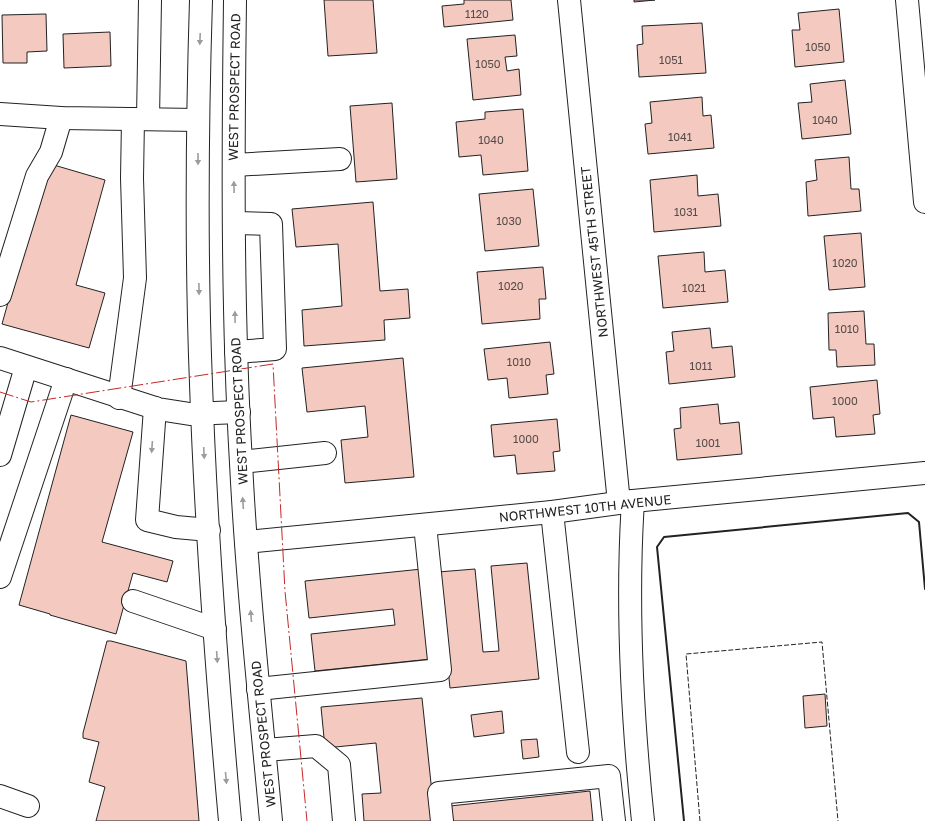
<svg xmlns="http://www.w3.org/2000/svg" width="925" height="821" font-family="'Golos Text',sans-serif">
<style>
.building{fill:#f3c9c0;stroke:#222}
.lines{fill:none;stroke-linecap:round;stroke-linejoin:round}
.minor-casing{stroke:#222;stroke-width:24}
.major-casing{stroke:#222;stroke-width:24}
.minor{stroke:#fff;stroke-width:22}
.major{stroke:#fff;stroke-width:22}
.fence{stroke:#222;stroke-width:1;stroke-dasharray:5 2;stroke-linecap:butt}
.wall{stroke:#222;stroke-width:2}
.power{stroke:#c62828;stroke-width:1;stroke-dasharray:14 3 2 3;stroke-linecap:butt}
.oneway{fill:#9c9c9c}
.labels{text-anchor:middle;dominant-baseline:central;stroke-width:3;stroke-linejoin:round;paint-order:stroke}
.number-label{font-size:11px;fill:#564c4a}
.street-label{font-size:13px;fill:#222;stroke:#fff}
</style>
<rect width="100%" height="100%" fill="#fff"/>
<g class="building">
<polygon points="324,0 373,0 377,53 328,56"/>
<polygon points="464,0 511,0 513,20 444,27 442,6 464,4"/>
<polygon points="634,0 655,0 634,2"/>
<polygon points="839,9 844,62 795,67 792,30 800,30 798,13"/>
<polygon points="46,14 47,51 27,52 27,63 3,63 2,15"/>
<polygon points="702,23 706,73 639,77 637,45 643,44 642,26"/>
<polygon points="110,32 111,66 64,68 63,34"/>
<polygon points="515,35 517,56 505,57 507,71 519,69 521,95 473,100 467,39"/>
<polygon points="845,80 851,134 802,139 798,103 812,102 810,84"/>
<polygon points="702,97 703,116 711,115 714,148 648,154 645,124 652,123 650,102"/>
<polygon points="392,103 397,179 356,182 350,106"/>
<polygon points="523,109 528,171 483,175 481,155 459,157 456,122 485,119 485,112"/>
<polygon points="849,157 851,189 859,189 861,211 808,216 806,182 817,180 815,160"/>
<polygon points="47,163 105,180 76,285 105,293 89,348 2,324"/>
<polygon points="697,175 698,196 718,194 721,226 654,232 650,180"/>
<polygon points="533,189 539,246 485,251 479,194"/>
<polygon points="373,202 380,291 408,289 410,318 384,320 385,340 304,346 302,310 342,306 338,244 296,247 292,209"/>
<polygon points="861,233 865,287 829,290 824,236"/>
<polygon points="704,252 705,272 725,270 728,302 663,308 658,256"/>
<polygon points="543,267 546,299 539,299 540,319 482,324 477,272"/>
<polygon points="864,311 866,344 874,344 875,365 837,367 836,350 829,350 828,313"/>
<polygon points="710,328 712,348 732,346 735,377 669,384 666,352 674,351 672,332"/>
<polygon points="550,342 554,374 546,375 548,394 509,398 507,378 488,380 484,349"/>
<polygon points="403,358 414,477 345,483 341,440 368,437 365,406 307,412 302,368"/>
<polygon points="877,380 880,414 873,415 875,434 836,437 834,417 813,419 810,387"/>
<polygon points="718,404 720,424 739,422 742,454 677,460 674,429 681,428 680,408"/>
<polygon points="71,415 133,432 102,542 173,561 167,582 133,573 116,634 50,615 50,614 19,605"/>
<polygon points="557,419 560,451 553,452 555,471 517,474 515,455 494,457 491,425"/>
<polygon points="527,563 539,679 450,688 438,572 475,569 483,652 499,651 491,566"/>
<polygon points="422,569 431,659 315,671 311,634 395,625 393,609 309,618 305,581"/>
<polygon points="107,641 111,641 186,661 199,821 96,821 105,787 89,782 99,742 83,738 83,733"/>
<polygon points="825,694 827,726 805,728 803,696"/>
<polygon points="422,698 435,821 364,821 362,794 381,793 376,743 325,748 321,707"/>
<polygon points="502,711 504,733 474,737 471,715"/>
<polygon points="537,739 539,757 523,759 521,740"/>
<polygon points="590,791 593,821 452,821 450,806"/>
</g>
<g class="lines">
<defs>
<g id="minor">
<polyline points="569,0 619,503"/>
<polyline points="907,0 925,202"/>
<polyline points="0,114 61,118 198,120"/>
<polyline points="148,119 150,0"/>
<polyline points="234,165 340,159"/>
<polyline points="234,223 271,224 275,349 236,352"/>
<polyline points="0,295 37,176 51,152 61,118"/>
<polyline points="0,358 158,409 190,414 239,412"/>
<polyline points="119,398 135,278 132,178 133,119"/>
<polyline points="155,408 147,520 176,527 209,530"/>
<polyline points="0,455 26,367"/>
<polyline points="241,462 325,453"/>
<path d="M633,501c-7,107 -1,214 10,320"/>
<polyline points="552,512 578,752"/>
<polyline points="246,542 552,512 633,501 925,473"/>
<polyline points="0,577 66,379"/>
<polyline points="133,601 215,629"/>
<polyline points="258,689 440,670 425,525"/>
<polyline points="265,750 316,746 339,765 344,821"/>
<polyline points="0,796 28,806"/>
<polyline points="442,821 439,793 609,776 614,821"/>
</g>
<g id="major">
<path d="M201,0c-4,128 -5,256 0,384 5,146 16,292 29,437"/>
<path d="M235,0c-2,154 -3,309 6,463 6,120 19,239 30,358"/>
</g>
</defs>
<use href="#minor" class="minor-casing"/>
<use href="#major" class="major-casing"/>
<use href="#minor" class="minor"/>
<use href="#major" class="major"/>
<polyline class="fence" points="700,821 686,654 822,642 838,821"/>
<polyline class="wall" points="684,821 657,547 664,537 908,513 919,522 925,589"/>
<polyline class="power" points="0,392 31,402 273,364 285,591 307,821"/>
</g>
<defs><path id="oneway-solid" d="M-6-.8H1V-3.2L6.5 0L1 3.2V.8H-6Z"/></defs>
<g class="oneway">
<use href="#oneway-solid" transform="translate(200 39) rotate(92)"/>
<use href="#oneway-solid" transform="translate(198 159) rotate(90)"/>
<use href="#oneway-solid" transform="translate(234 187) rotate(-91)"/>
<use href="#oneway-solid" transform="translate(199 289) rotate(89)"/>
<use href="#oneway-solid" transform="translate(235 317) rotate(-91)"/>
<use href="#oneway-solid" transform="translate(152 447) rotate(94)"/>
<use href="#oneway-solid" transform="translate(204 453) rotate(87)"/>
<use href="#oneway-solid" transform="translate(243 503) rotate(-94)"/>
<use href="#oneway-solid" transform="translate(251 616) rotate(-95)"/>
<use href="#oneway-solid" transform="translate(217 657) rotate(86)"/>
<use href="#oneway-solid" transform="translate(226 778) rotate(85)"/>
</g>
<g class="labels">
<g class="number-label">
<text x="477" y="13">1120</text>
<text x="818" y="46">1050</text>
<text x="671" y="59">1051</text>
<text x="488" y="63">1050</text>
<text x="825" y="119">1040</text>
<text x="680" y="136">1041</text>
<text x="491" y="139">1040</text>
<text x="686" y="211">1031</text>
<text x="509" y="220">1030</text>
<text x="845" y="262">1020</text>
<text x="511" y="285">1020</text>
<text x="694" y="287">1021</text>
<text x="847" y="328">1010</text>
<text x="519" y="361">1010</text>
<text x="701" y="365">1011</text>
<text x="845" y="400">1000</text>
<text x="526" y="438">1000</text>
<text x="708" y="442">1001</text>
</g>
<g class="street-label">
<text transform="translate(234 87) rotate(-89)">WEST PROSPECT ROAD</text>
<text transform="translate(594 252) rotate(-96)">NORTHWEST 45TH STREET</text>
<text transform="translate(239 411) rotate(-93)">WEST PROSPECT ROAD</text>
<text transform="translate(585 508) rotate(-6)">NORTHWEST 10TH AVENUE</text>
<text transform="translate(263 734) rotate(-96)">WEST PROSPECT ROAD</text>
</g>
</g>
</svg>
